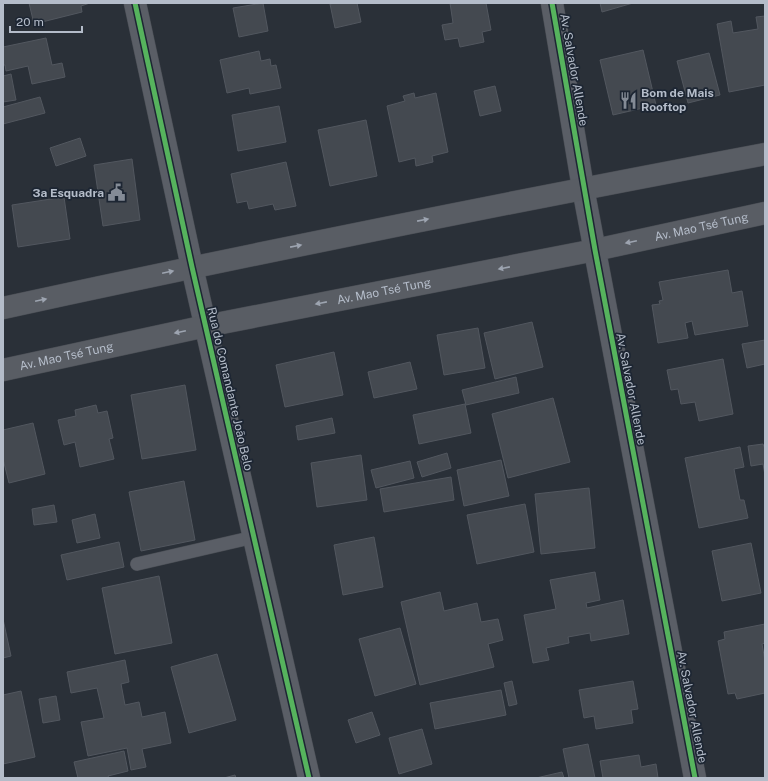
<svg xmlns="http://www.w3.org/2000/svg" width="768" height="781" font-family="'Public Sans',sans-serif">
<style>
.building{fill:#444950;stroke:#52575f}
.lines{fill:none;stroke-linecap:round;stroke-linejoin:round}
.service-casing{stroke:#484c53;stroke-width:14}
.minor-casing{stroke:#484c53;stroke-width:23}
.tertiary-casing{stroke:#484c53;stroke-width:23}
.secondary-casing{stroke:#484c53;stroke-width:23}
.service{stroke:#5a5e66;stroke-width:13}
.minor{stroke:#5a5e66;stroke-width:22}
.tertiary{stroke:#5a5e66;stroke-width:22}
.secondary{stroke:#595d64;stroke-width:22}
.cycleway-casing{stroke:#1d2633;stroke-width:8}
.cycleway{stroke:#56b35d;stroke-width:5}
.oneway{fill:#9da4b0}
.labels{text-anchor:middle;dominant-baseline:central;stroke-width:3.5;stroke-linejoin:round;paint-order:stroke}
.street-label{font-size:12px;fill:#b4bcc9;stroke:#1d2633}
.poi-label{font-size:12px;font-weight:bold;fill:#b4bcc9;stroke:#1d2633;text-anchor:start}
</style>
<rect width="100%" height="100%" fill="#2a3038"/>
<g class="building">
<polygon points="29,3 90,3 81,6 82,12 34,24"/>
<polygon points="263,3 268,31 239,37 233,8"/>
<polygon points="336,3 357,3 361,22 335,28 330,4"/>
<polygon points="450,3 486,3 491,30 482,32 484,42 460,47 458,38 445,40 442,25 453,23"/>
<polygon points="600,3 633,3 602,12"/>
<polygon points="765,16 765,85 729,92 717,24 731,21 733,33 758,29 756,17"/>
<polygon points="46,38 52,65 62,63 65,77 32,84 28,66 6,71 5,65 3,65 3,47"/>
<polygon points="643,50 656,105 613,115 600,60"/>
<polygon points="259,51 261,61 270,59 271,66 276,65 281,88 250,94 249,88 227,93 220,60"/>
<polygon points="709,53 720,95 688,103 677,61"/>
<polygon points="11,74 16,100 3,102 3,76"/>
<polygon points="495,86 501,111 480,116 474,91"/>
<polygon points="414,93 415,98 436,93 448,152 432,156 433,162 416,166 415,158 399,162 387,106 405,101 403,96"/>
<polygon points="40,97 45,113 3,124 3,107"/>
<polygon points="279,106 286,142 238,151 232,115"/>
<polygon points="366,120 377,176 330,186 318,130"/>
<polygon points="80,138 86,156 56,166 50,148"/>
<polygon points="132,159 140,220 103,226 94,165"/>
<polygon points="286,162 296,206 275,210 273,204 249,209 247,201 237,203 231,174"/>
<polygon points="64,197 70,239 18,247 12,205"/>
<polygon points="728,270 732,293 742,291 748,326 695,335 692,321 685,323 688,338 658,343 652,305 660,304 659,301 663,300 659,282"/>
<polygon points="532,322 543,367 495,379 484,333"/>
<polygon points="478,328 485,368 444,375 437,335"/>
<polygon points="765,340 765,364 747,368 742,344"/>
<polygon points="334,352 343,395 285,407 276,365"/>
<polygon points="723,359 733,414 699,421 695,402 681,404 678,389 671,390 667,370"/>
<polygon points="410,362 417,389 374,398 368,372"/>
<polygon points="516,377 519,393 466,405 462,390"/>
<polygon points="185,385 196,450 142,459 131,395"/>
<polygon points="553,398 570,462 508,478 492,414"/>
<polygon points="465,404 471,433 419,444 413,415"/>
<polygon points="96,405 98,413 107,411 113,438 109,439 114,459 80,467 75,442 64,445 58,420 76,416 75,410"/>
<polygon points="332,418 335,433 298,440 296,426"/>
<polygon points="33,423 45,474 9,483 3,459 3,430"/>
<polygon points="763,444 765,449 765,475 763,464 751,466 748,446"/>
<polygon points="740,447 744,467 734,469 740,500 744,500 748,518 699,528 685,458"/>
<polygon points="447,453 451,468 422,477 417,462"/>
<polygon points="361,455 367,500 317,507 311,463"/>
<polygon points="501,460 509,496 464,506 457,470"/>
<polygon points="410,461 414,478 376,488 371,470"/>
<polygon points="451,477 454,500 384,512 380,489"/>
<polygon points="184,481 195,540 141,551 129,492"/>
<polygon points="589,488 595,548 541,554 535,494"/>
<polygon points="525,504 534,552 477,564 467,515"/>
<polygon points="54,505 57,522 34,525 32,509"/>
<polygon points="95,514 100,538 77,543 72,520"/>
<polygon points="374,537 383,587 343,595 334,545"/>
<polygon points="119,542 124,567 67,580 61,555"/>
<polygon points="751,543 761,593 722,601 712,551"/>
<polygon points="595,572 600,600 586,603 587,608 623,600 629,634 591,641 590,633 568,637 569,643 546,648 549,660 533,663 524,615 556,609 550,580"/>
<polygon points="159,576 172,643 115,654 102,588"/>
<polygon points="440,592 444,611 477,603 481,622 498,619 503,640 488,644 494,667 420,685 401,602"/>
<polygon points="3,619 11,656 3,658"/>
<polygon points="765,624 765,643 762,644 765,661 765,693 737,699 735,693 728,694 718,641 725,639 724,632"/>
<polygon points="400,628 416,684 375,696 359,639"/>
<polygon points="217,654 236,720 189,733 171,667"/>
<polygon points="125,660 129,682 121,684 125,705 139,702 142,717 165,712 171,743 142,749 146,767 131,770 127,748 88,756 81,722 104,718 97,688 71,693 67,672"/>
<polygon points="512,681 517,704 509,706 504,683"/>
<polygon points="633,681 638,709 631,710 633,723 596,729 594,716 584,718 579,690"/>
<polygon points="501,690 506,715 435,729 430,703"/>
<polygon points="21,691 35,757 3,764 3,695"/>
<polygon points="56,696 60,720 43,723 39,699"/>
<polygon points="372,712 380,735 356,743 348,720"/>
<polygon points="422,729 432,764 399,774 389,738"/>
<polygon points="588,744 595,778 569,778 563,749"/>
<polygon points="124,751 128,771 108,776 109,778 78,778 74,762"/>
<polygon points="639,755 641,767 656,764 658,778 603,778 600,761"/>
<polygon points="562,772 564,778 536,778"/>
<polygon points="235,775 236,778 224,778"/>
</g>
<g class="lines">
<defs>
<polyline id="service" points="137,564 254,537"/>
<g id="minor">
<polyline points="135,3 192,267 309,778"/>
<polyline points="552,3 583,188"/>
</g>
<polyline id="tertiary" points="583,188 695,778"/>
<g id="secondary">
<path d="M3,308c253,-55 507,-106 762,-154"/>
<path id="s1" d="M3,370l203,-44 389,-76 170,-37"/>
</g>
</defs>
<use href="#service" class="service-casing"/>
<use href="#minor" class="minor-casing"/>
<use href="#tertiary" class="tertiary-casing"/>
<use href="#secondary" class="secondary-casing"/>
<use href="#service" class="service"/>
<use href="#minor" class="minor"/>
<use href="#tertiary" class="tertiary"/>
<use href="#secondary" class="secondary"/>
<defs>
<g id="cycleway">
<polyline points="135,3 192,267 309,778"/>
<polyline points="552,3 595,250 695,778"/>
</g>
</defs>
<use href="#cycleway" class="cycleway-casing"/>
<use href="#cycleway" class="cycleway"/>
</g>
<defs><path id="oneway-solid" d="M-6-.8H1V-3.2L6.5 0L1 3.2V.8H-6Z"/></defs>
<g class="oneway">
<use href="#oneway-solid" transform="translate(423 220) rotate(-11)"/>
<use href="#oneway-solid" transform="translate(631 242) rotate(168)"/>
<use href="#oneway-solid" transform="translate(296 246) rotate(-11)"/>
<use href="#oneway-solid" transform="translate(504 268) rotate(169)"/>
<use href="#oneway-solid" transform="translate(168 272) rotate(-12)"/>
<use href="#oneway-solid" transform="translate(41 300) rotate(-12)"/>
<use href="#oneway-solid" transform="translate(321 303) rotate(169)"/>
<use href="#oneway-solid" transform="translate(180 332) rotate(168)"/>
</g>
<defs>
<symbol id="restaurant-bare" viewBox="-9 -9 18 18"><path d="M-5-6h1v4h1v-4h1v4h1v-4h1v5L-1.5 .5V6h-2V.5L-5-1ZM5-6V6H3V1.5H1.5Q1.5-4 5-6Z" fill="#848b96" stroke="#1d2633" stroke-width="2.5" paint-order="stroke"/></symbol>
<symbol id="civic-bare" viewBox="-9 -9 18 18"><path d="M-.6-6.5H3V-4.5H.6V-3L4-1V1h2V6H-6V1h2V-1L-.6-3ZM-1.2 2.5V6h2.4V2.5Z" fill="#848b96" stroke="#1d2633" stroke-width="2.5" paint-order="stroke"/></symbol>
</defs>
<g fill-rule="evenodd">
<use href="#restaurant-bare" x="616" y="88" width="25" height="25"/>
<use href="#civic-bare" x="104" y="180" width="25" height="25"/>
</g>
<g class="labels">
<g class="street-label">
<text transform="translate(574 70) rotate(80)">Av. Salvador Allende</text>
<text stroke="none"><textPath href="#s1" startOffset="713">Av. Mao Tsé Tung</textPath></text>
<text stroke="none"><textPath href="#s1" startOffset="389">Av. Mao Tsé Tung</textPath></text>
<text stroke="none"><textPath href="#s1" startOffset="65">Av. Mao Tsé Tung</textPath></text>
<text transform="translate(230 389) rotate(77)">Rua do Comandante João Belo</text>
<text transform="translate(631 389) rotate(79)">Av. Salvador Allende</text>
<text transform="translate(692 707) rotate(79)">Av. Salvador Allende</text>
</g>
<g class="poi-label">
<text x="641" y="93">Bom de Mais<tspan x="641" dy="14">Rooftop</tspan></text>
<text x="104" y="193" text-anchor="end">3a Esquadra</text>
</g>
</g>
<rect width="768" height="781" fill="none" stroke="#b4bcc9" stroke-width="8"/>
<path d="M10 26v6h72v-6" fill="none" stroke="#b4bcc9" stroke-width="2"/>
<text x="16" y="26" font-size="12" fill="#b4bcc9" stroke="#1d2633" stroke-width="3" paint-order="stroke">20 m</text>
</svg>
